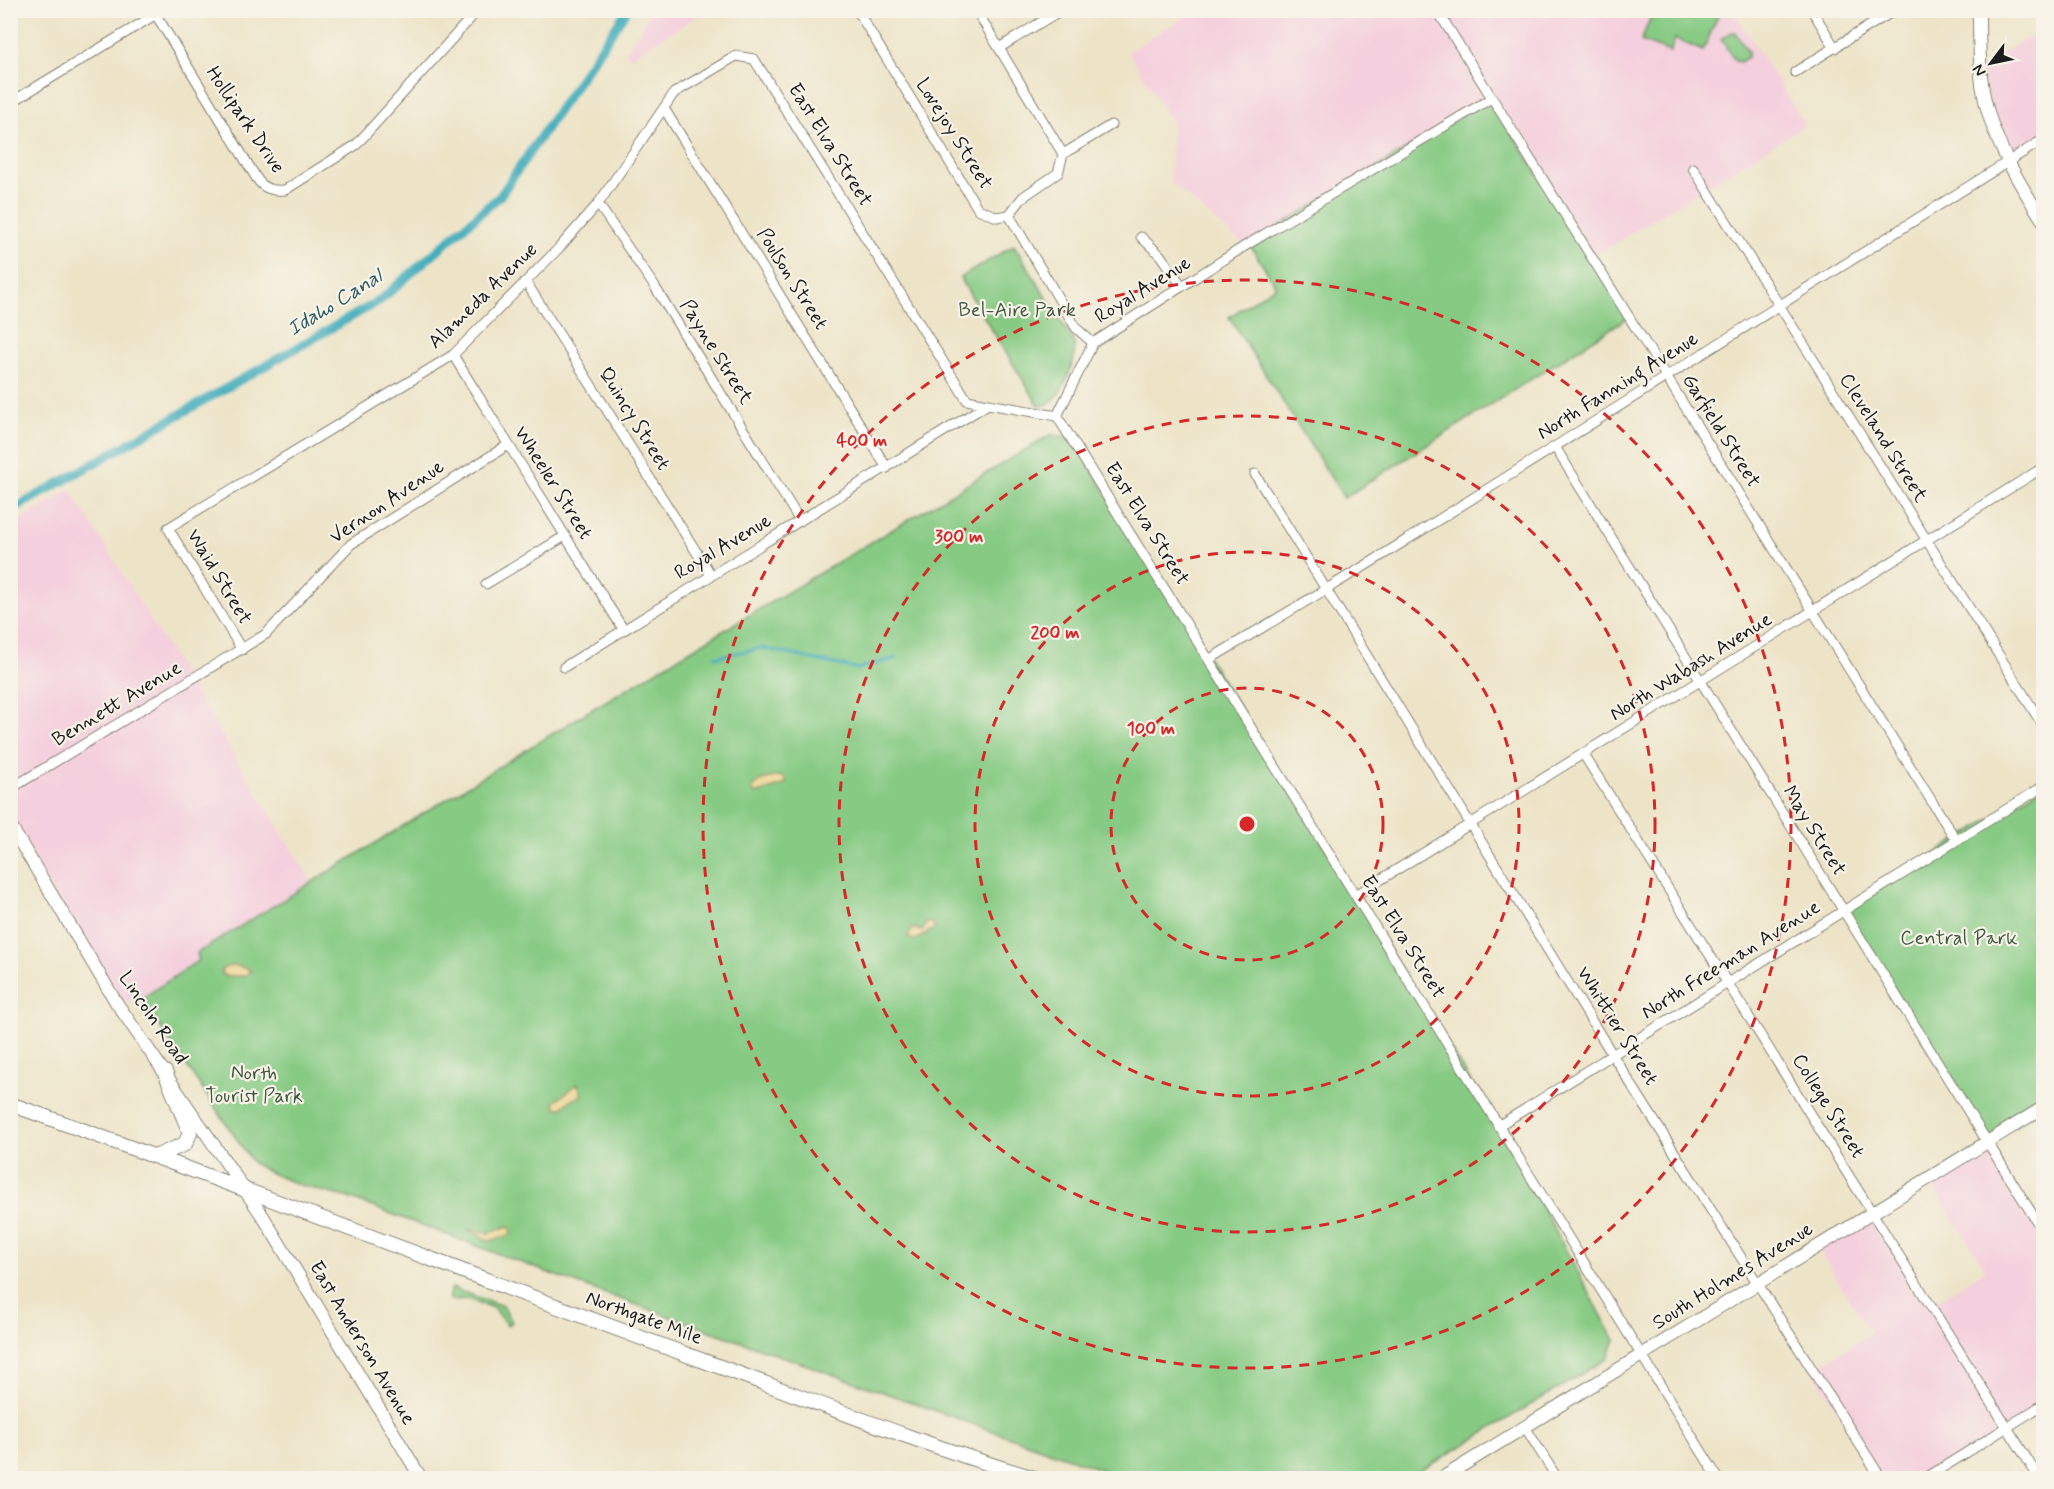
<svg xmlns="http://www.w3.org/2000/svg" width="2054" height="1489" font-family="Mynerve,sans-serif">
<style>
.built{fill:#f4cfdd}
.green{fill:#86ca83;stroke:#517350;stroke-width:1.5}
.sand{fill:#eeda9e;stroke:#857b5d;stroke-width:1.5}
.lines{fill:none;stroke-linecap:round;stroke-linejoin:round}
.stream{stroke:#3dabbb;stroke-width:3}
.canal{stroke:#3dabbb;stroke-width:9}
.minor-casing{stroke:#848072;stroke-width:11}
.major-casing{stroke:#848072;stroke-width:14}
.highway-casing{stroke:#848072;stroke-width:16}
.minor{stroke:#fff;stroke-width:9}
.major{stroke:#fff;stroke-width:12}
.highway{stroke:#fff;stroke-width:14}
.ring{fill:none;stroke:#d62828;stroke-width:3;stroke-dasharray:10 8}
.labels{text-anchor:middle;dominant-baseline:central;stroke-width:4.5;stroke-linejoin:round;paint-order:stroke}
.street-label{font-size:20px;fill:#1c1c1c;stroke:#f7f3e8}
.park-label{font-size:20px;fill:#415940;stroke:#f7f3e8}
.water-label{font-size:21px;font-style:italic;fill:#2b5c64;stroke:#f7f3e8}
.centre{fill:#d62828;stroke:#f7f3e8;stroke-width:3}
.ring-label{font-size:18px;text-anchor:middle;font-weight:bold;fill:#d62828;stroke:#f7f3e8;stroke-width:4.5;stroke-linejoin:round;paint-order:stroke}
</style>
<rect width="100%" height="100%" fill="#f7f3e8"/>
<filter id="ink" filterUnits="userSpaceOnUse"><feTurbulence type="fractalNoise" baseFrequency=".0167" numOctaves="2"/><feDisplacementMap in="SourceGraphic" scale="12" xChannelSelector="R" yChannelSelector="G"/><feConvolveMatrix kernelMatrix="1 2 1 2 8 2 1 2 1" color-interpolation-filters="sRGB"/></filter>
<filter id="wash" filterUnits="userSpaceOnUse"><feTurbulence type="fractalNoise" baseFrequency=".008" numOctaves="4" result="noise"/><feDisplacementMap in="SourceGraphic" scale="24" xChannelSelector="R" yChannelSelector="G"/><feGaussianBlur stdDeviation="1.35" result="paint"/><feColorMatrix in="noise" values="0 0 0 0 0 0 0 0 0 0 0 0 0 0 0 0 0 1.4 0 .05"/><feComposite in="paint" operator="in"/></filter>
<g filter="url(#wash)">
<rect width="100%" height="100%" fill="#ede4c8"/>
<g class="built">
<polygon points="652,10 706,10 706,11 630,57 625,54"/>
<polygon points="1194,11 1733,11 1805,125 1591,258 1245,246 1170,182 1172,122 1128,52"/>
<polygon points="2043,29 2043,139 2007,161 1980,67"/>
<polygon points="70,489 312,882 197,953 200,960 141,999 116,1002 11,825 11,526"/>
<polygon points="1987,1143 2043,1233 2043,1404 1926,1478 1881,1478 1812,1370 1871,1334 1817,1247 1873,1213 1930,1304 1986,1270 1929,1179"/>
</g>
<g class="green">
<polygon points="1653,11 1653,10 1720,11 1703,51 1675,39 1670,52 1641,41"/>
<polygon points="1732,32 1735,32 1748,52 1748,57 1740,62 1735,61 1721,39"/>
<polygon points="1490,99 1629,317 1344,498 1229,317 1276,286 1249,244"/>
<path d="M1014,245l60,97c4,19 -14,65 -35,64l-79,-128z"/>
<path d="M1050,435l22,2 426,689 117,214 -8,19 -198,119h-284l-544,-193 -235,-88c-33,-7 -64,-16 -93,-34l-112,-164 58,-39 -2,-7 384,-237z"/>
<polygon points="2043,786 2043,1107 1987,1143 1843,912"/>
<polygon points="452,1288 503,1306 512,1322 507,1325 493,1308 469,1299 451,1300 449,1298"/>
</g>
<g class="sand">
<polygon points="779,776 785,778 786,784 755,794 752,789 761,780"/>
<polygon points="932,922 935,928 916,940 908,938 912,928 922,931 927,923"/>
<polygon points="235,965 251,970 245,976 224,976 221,972 223,968"/>
<polygon points="578,1084 582,1096 571,1100 562,1108 556,1108 555,1101"/>
<polygon points="508,1226 512,1231 510,1235 490,1241 467,1229 489,1233"/>
</g>
<g class="lines">
<polyline class="stream" points="715,657 762,648 857,669 897,658"/>
<polyline class="canal" points="10,511 379,301 500,196 627,10"/>
</g>
</g>
<g filter="url(#ink)">
<g class="lines">
<defs>
<g id="minor">
<path d="M153,10l104,169c7,10 15,12 28,11l71,-45 122,-135"/>
<polyline points="857,10 978,209 997,217 1009,215"/>
<polyline points="976,10 1063,154"/>
<polyline points="1437,10 1956,840"/>
<polyline points="1812,10 1835,48"/>
<polyline points="999,48 1061,10"/>
<polyline points="1795,72 1895,10"/>
<polyline points="10,103 163,10"/>
<polyline points="665,110 887,468"/>
<polyline points="1693,168 2044,727"/>
<polyline points="598,204 655,287 800,521"/>
<polyline points="1009,215 1076,328 1093,343"/>
<polyline points="1009,215 1023,197 1058,173 1063,154 1111,125"/>
<polyline points="1141,237 1160,255 1182,286"/>
<polyline points="526,282 711,575"/>
<polyline points="453,355 623,629"/>
<polyline points="1057,416 1718,1478"/>
<polyline points="1057,416 1093,343 1245,246 1490,99"/>
<polyline points="1555,447 2044,1233"/>
<polyline points="1255,474 1612,1054 1881,1478"/>
<polyline points="486,584 565,536"/>
<polyline points="242,650 168,528 453,355 559,248 598,204 674,93 736,56 754,59 967,400 988,404"/>
<polyline points="1210,659 1373,561 2044,139"/>
<polyline points="564,667 988,404 1057,416"/>
<polyline points="1584,755 2039,1478"/>
<polyline points="10,789 266,634 351,544 508,445"/>
<polyline points="1356,895 2044,467"/>
<polyline points="1498,1126 2044,786"/>
<polyline points="1525,1427 1557,1478"/>
<polyline points="1926,1478 2044,1404"/>
</g>
<g id="major">
<path d="M1979,10c0,25 0,50 3,74 7,51 35,96 62,138"/>
<polyline points="10,825 116,1002 264,1218 421,1478"/>
<polyline points="1442,1478 2044,1107"/>
</g>
<g id="highway">
<path d="M10,1104c233,83 463,172 694,257 110,40 219,84 330,117"/>
<polyline points="157,1156 185,1144 190,1133 165,1072"/>
</g>
</defs>
<use href="#minor" class="minor-casing"/>
<use href="#major" class="major-casing"/>
<use href="#highway" class="highway-casing"/>
<use href="#minor" class="minor"/>
<use href="#major" class="major"/>
<use href="#highway" class="highway"/>
</g>
</g>
<g class="ring">
<circle cx="1247" cy="824" r="136"/>
<circle cx="1247" cy="824" r="272"/>
<circle cx="1247" cy="824" r="408"/>
<circle cx="1247" cy="824" r="544"/>
</g>
<g class="labels">
<g class="street-label">
<text transform="translate(245 120) rotate(56)">Hollipark Drive</text>
<text transform="translate(954 134) rotate(58)">Lovejoy Street</text>
<text transform="translate(830 145) rotate(58)">East Elva Street</text>
<text transform="translate(792 279) rotate(58)">Poulson Street</text>
<text transform="translate(1143 290) rotate(-32)">Royal Avenue</text>
<text transform="translate(483 296) rotate(-44)">Alameda Avenue</text>
<text transform="translate(716 352) rotate(58)">Payne Street</text>
<text transform="translate(1618 386) rotate(-32)">North Fanning Avenue</text>
<text transform="translate(634 419) rotate(58)">Quincy Street</text>
<text transform="translate(1721 431) rotate(58)">Garfield Street</text>
<text transform="translate(1883 438) rotate(58)">Cleveland Street</text>
<text transform="translate(553 483) rotate(58)">Wheeler Street</text>
<text transform="translate(387 502) rotate(-34)">Vernon Avenue</text>
<text transform="translate(1147 524) rotate(58)">East Elva Street</text>
<text transform="translate(723 547) rotate(-31)">Royal Avenue</text>
<text transform="translate(219 577) rotate(59)">Waid Street</text>
<text transform="translate(1691 667) rotate(-32)">North Wabash Avenue</text>
<text transform="translate(117 704) rotate(-31)">Bennett Avenue</text>
<text transform="translate(1814 831) rotate(58)">May Street</text>
<text transform="translate(1403 937) rotate(58)">East Elva Street</text>
<text transform="translate(1731 960) rotate(-32)">North Freeman Avenue</text>
<text transform="translate(153 1018) rotate(56)">Lincoln Road</text>
<text transform="translate(1617 1026) rotate(58)">Whittier Street</text>
<text transform="translate(1828 1106) rotate(58)">College Street</text>
<text transform="translate(1733 1276) rotate(-32)">South Holmes Avenue</text>
<text transform="translate(644 1318) rotate(20)">Northgate Mile</text>
<text transform="translate(362 1343) rotate(59)">East Anderson Avenue</text>
</g>
<g class="park-label">
<text x="1017" y="310">Bel-Aire Park</text>
<text x="1959" y="938">Central Park</text>
<text x="254" y="1073">North<tspan x="254" dy="23">Tourist Park</tspan></text>
</g>
<g class="water-label">
<text transform="translate(335 303) rotate(-32)">Idaho Canal</text>
</g>
</g>
<circle cx="1247" cy="824" r="9" class="centre"/>
<g class="ring-label">
<text x="862" y="446">400 m</text>
<text x="959" y="542">300 m</text>
<text x="1055" y="638">200 m</text>
<text x="1151" y="734">100 m</text>
</g>
<rect width="2054" height="1489" fill="none" stroke="#f7f3e8" stroke-width="36"/>
<g transform="translate(1991 63) rotate(238)" stroke="#f7f3e8" stroke-width="4.5" paint-order="stroke">
<path d="M0-4.5L10 22L0 15L-10 22Z" fill="#1c1c1c"/>
<text y="-9" font-size="16" font-weight="bold" text-anchor="middle" fill="#1c1c1c">N</text>
</g>
</svg>
